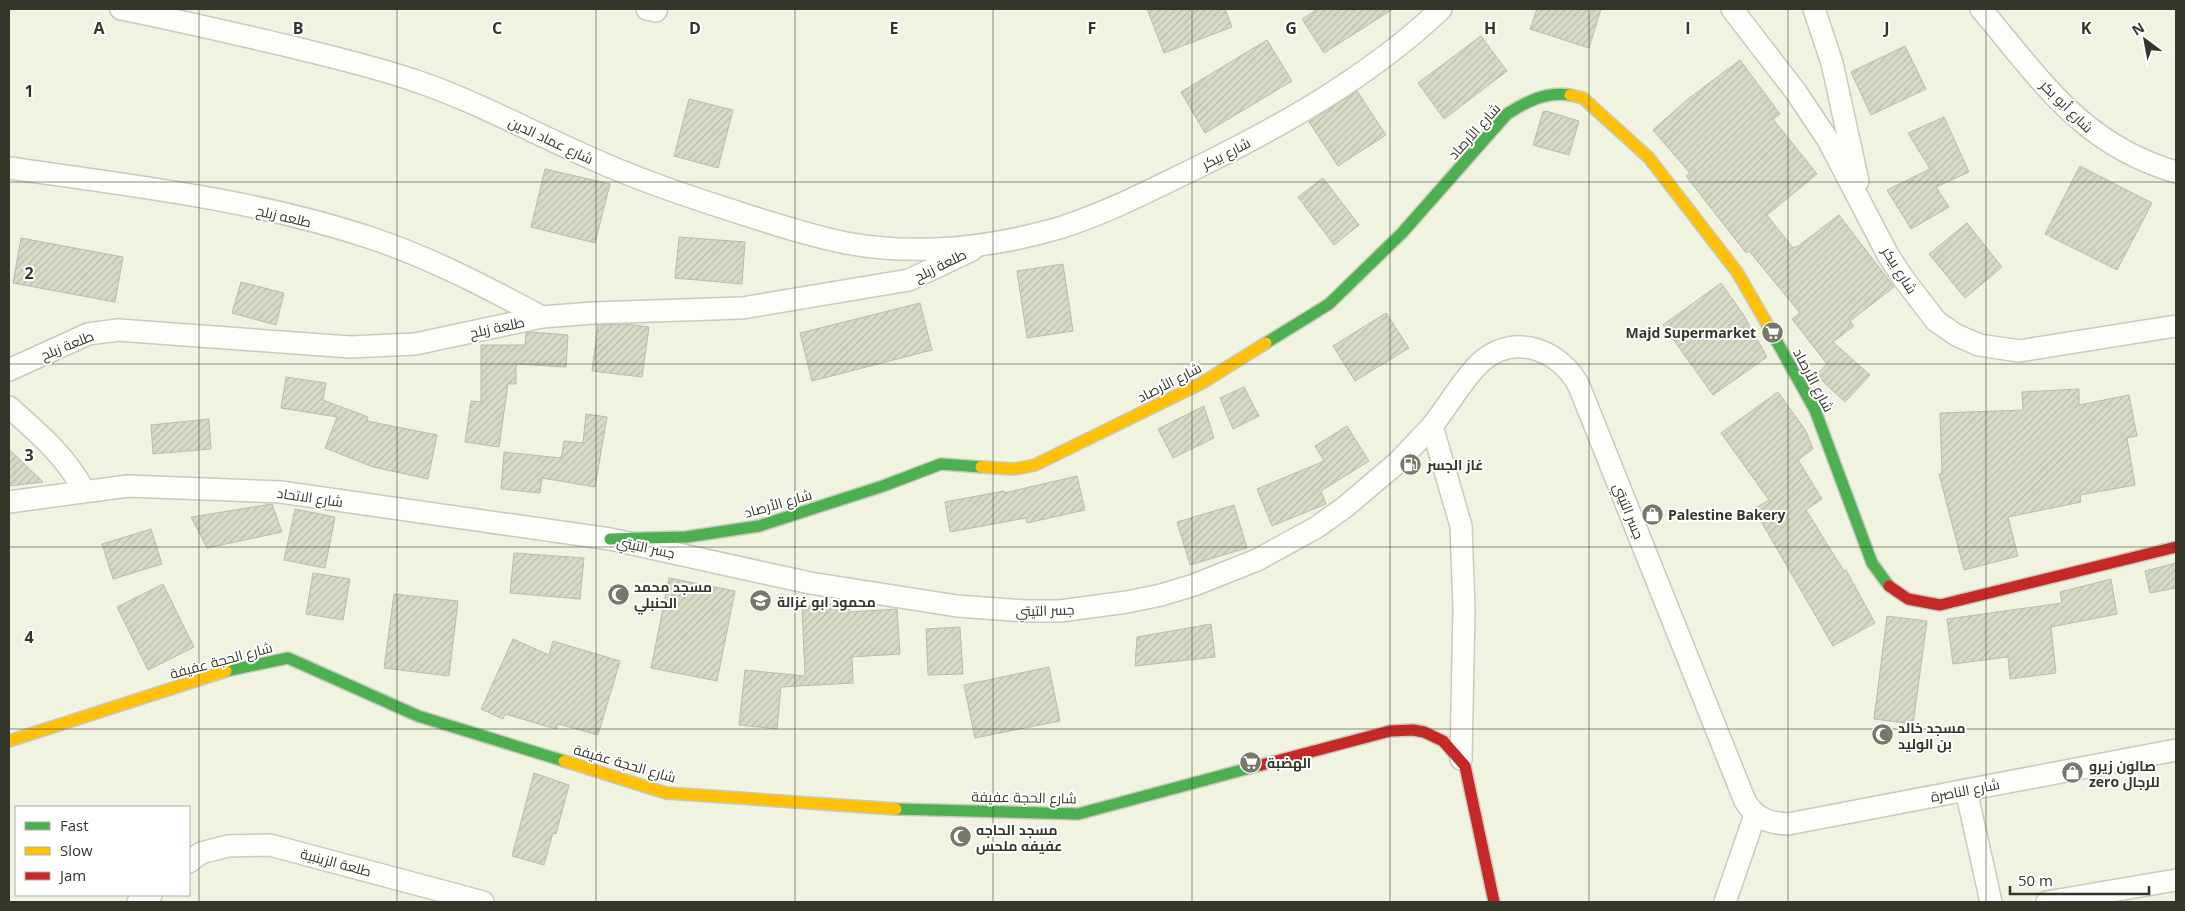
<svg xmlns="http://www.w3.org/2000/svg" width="2185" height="911" font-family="'Open Sans',Cairo,sans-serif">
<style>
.building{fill:url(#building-hatch);stroke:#b9bbad}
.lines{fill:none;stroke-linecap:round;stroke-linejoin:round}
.street-casing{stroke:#c9cabc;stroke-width:24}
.fast-casing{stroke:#c9cabc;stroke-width:14}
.slow-casing{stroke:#c9cabc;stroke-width:14}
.jam-casing{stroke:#c9cabc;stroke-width:14}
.street{stroke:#fdfdfa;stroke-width:21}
.fast{stroke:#4caf50;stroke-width:11}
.slow{stroke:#ffc107;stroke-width:11}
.jam{stroke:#c62828;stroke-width:11}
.grid{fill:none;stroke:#343629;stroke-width:1;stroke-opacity:0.55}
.labels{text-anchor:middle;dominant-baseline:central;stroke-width:4;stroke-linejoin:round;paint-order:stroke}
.street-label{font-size:14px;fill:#343629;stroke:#fff}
.poi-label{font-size:14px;font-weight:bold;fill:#343629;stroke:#fff;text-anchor:start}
.grid-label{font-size:16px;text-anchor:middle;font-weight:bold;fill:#343629;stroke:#fff;stroke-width:4;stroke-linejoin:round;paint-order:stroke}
</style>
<defs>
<pattern id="building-hatch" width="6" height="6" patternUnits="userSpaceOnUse" patternTransform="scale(1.25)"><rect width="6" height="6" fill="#d8dac5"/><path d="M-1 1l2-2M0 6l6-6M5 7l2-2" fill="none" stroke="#babca9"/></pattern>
</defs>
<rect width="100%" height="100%" fill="#f1f3e1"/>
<g class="building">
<polygon points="1147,9 1225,9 1232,27 1164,53"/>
<polygon points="1318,9 1393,9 1324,53 1302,19"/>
<polygon points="1537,9 1601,9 1589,48 1530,29"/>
<polygon points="1481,36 1507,71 1444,119 1418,83"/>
<polygon points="1267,40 1292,81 1205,133 1181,92"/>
<polygon points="1905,46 1926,89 1871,115 1851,72"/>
<polygon points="1740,60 1780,114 1773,119 1817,174 1767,215 1793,248 1796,246 1797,247 1839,215 1894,287 1850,321 1854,326 1833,342 1870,375 1845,402 1816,375 1827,364 1792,319 1800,313 1749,251 1746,253 1686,176 1690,173 1653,130 1688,99"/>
<polygon points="1357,91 1386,135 1338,166 1309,122"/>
<polygon points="689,99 733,110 718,168 674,156"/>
<polygon points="1546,111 1579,121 1569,155 1533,145 1543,112"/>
<polygon points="1944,117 1969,172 1936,187 1949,207 1911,229 1887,190 1930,169 1908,133"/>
<polygon points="2080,166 2152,203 2117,270 2045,234"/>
<polygon points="545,169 610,184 595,243 531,227"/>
<polygon points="1323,178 1359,225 1334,245 1298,197"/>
<polygon points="1967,223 2002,267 1965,298 1929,254"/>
<polygon points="679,237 745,242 742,284 675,278"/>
<polygon points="21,238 123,257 115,302 13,283"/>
<polygon points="1063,264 1073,331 1027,338 1017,271"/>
<polygon points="241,282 284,293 276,325 232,313"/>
<polygon points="1721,283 1743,314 1767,357 1713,395 1663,325"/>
<polygon points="920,303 932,350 812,381 800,333"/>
<polygon points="1386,313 1409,348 1355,381 1333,346"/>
<polygon points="627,324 649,327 642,377 592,371 598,325"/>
<polygon points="531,332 568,335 566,367 516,364 516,384 508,384 499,447 465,442 471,401 481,402 481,345 525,345 526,333"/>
<polygon points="286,377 326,383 323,400 368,417 367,421 437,435 428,479 373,467 325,448 337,417 281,408"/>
<polygon points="1244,387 1259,416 1233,429 1220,398"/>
<polygon points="2079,389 2079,405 2129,395 2137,436 2127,438 2135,485 2080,495 2081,502 2008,517 2018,556 1964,570 1939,474 1942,473 1940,413 2023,410 2022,392"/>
<polygon points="1778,392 1806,431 1813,449 1798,460 1822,499 1806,510 1844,571 1846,570 1875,623 1833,646 1754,509 1769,500 1721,433"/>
<polygon points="1204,406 1214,438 1173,458 1158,429"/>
<polygon points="586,414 607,417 595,487 542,478 540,493 501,489 504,452 561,458 564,441 583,443"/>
<polygon points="209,419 211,449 153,454 151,425"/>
<polygon points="1347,426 1369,461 1321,491 1326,504 1272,526 1257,489 1324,461 1315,446"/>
<polygon points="9,449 43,482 9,486"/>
<polygon points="1077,476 1085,510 1027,523 1026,518 950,532 945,502 1004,491 1004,493"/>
<polygon points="272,504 282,532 207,548 191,517"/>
<polygon points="1234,505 1247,548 1190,565 1177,522"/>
<polygon points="295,509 335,517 325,568 284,560"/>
<polygon points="151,529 162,564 113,579 102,544"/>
<polygon points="514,553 584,558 580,599 510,593"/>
<polygon points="2176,563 2176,588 2150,593 2145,571"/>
<polygon points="313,573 350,579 343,620 306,614"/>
<polygon points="669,578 735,591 717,681 651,668"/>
<polygon points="2111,579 2117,614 2051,627 2056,673 2010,679 2008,657 1953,664 1947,619 2062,603 2060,592"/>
<polygon points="163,584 194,647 148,670 117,607"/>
<polygon points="394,594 458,601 449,676 384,668"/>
<polygon points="849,603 850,612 897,609 900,654 852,657 853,683 781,687 777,729 739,725 745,670 805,676 802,606"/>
<polygon points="1887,616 1927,621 1913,724 1874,719"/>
<polygon points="1211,624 1215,657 1135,666 1137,637"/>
<polygon points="960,627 963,674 928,675 926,629"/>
<polygon points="513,639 549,655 553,641 620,661 598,735 558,724 556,729 505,714 503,719 481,709"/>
<polygon points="1049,667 1060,721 975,738 964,685"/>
<polygon points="534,773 569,785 556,834 553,833 544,865 512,856"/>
</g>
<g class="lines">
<defs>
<g id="street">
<path d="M121,9c56,11 111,24 167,37 44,11 89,21 131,36 61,21 118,53 176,78 49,22 98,38 148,54 34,11 68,22 103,29 70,13 145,5 213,-15 45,-14 88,-36 131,-57 90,-44 178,-93 251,-162"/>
<polyline points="647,9 656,11"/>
<polyline points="1732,9 1796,92 1828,140 1888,255 1903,278 1936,321 1956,335 1979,345 2019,351 2176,326"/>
<polyline points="1814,9 1832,63 1858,181"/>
<path d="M1981,9c60,71 101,136 195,163"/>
<path d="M9,168c120,17 250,32 365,71 59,20 114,49 168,78"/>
<polyline points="9,370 88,334 118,330 350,347 415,344 542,317 593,313 742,308 909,280 972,250"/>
<path d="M9,407c31,28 54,46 75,83"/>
<polyline points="9,502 128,486 280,492 610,539 810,583 957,606 1025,611 1060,611 1127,602 1161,595 1194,585 1257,560 1317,527 1345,507 1397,463 1432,426"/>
<path d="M1461,759l3,-151 -3,-82 -29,-100c16,-20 32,-49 50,-65 34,-29 79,-10 97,25l166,415c10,17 23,22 43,23l388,-74"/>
<polyline points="1966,790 1991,902"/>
<polyline points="189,862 201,853 228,846 270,845 483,902"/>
<polyline points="138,902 151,895"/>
<polyline points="1725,902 1755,815"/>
<polyline points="2047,902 2176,880"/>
</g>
<g id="fast">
<polyline points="1767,324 1815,410 1872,563 1889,586"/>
<path d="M1266,343l63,-39 73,-71 105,-119c19,-12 39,-23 63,-19"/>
<polyline points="610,539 686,537 759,526 883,486 941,464 981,467"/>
<polyline points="226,671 288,658 418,716 564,761"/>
<polyline points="896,809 1078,814 1261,765"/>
</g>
<g id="slow">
<polyline points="1570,95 1583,98 1649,158 1737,272 1767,324"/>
<polyline points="981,467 1015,469 1035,465 1202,383 1266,343"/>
<polyline points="9,741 226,671"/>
<polyline points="564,761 666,793 896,809"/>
</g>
<g id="jam">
<polyline points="1889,586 1908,599 1940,605 2176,547"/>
<polyline points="1261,765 1390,731 1413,730 1424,732 1443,741 1465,766 1494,902"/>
</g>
</defs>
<use href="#street" class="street-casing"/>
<use href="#fast" class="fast-casing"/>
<use href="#slow" class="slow-casing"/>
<use href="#jam" class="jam-casing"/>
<use href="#street" class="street"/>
<use href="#fast" class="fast"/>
<use href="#slow" class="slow"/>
<use href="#jam" class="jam"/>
</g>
<path class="grid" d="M199,9v893M397,9v893M596,9v893M795,9v893M993,9v893M1192,9v893M1390,9v893M1589,9v893M1788,9v893M1986,9v893M9,182h2167M9,364h2167M9,547h2167M9,729h2167"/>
<defs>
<symbol id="supermarket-disc" viewBox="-11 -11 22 22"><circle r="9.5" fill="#767869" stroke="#fff"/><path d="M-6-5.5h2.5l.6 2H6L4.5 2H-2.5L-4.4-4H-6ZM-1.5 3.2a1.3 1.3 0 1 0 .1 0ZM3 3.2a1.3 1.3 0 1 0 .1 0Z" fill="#fff"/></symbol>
<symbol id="fuel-disc" viewBox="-11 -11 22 22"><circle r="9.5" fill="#767869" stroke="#fff"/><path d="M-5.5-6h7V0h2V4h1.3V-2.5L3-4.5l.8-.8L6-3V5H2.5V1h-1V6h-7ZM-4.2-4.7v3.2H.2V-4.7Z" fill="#fff"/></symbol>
<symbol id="shop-disc" viewBox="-11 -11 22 22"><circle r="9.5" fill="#767869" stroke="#fff"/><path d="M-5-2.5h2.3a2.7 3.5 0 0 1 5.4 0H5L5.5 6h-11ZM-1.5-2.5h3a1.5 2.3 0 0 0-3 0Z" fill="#fff"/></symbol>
<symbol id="mosque-disc" viewBox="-11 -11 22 22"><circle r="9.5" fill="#767869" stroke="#fff"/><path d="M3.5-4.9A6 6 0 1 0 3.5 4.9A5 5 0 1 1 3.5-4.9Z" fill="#fff"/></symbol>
<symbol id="school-disc" viewBox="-11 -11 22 22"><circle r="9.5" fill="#767869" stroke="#fff"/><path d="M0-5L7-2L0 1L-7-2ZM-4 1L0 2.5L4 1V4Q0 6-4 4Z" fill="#fff"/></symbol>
</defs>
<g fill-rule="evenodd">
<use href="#supermarket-disc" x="1760" y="320" width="25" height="25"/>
<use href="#fuel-disc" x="1398" y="452" width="25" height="25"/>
<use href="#shop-disc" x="1640" y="502" width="25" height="25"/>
<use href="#mosque-disc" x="606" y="582" width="25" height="25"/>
<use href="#school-disc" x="748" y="588" width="25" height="25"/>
<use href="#mosque-disc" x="1870" y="722" width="25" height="25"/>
<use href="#supermarket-disc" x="1238" y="750" width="25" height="25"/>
<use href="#shop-disc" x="2060" y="760" width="25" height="25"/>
<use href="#mosque-disc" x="948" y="824" width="25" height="25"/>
</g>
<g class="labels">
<g class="street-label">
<text transform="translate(2067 106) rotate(45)">شارع أبو بكر</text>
<text transform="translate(1474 131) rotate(-48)">شارع الأرصاد</text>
<text transform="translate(551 140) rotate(25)">شارع عماد الدين</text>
<text transform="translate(1226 153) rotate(-27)">شارع بيكر</text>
<text transform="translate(284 216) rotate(13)">طلعه زبلح</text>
<text transform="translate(940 265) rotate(-26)">طلعة زبلح</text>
<text transform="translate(1900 270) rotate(58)">شارع بيكر</text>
<text transform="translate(497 327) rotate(-12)">طلعة زبلح</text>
<text transform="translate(67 345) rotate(-22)">طلعة زبلح</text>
<text transform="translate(1814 380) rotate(62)">شارع الأرصاد</text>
<text transform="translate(1169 382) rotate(-27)">شارع الأرصاد</text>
<text transform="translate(310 497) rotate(8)">شارع الاتحاد</text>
<text transform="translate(778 503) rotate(-16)">شارع الأرصاد</text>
<text transform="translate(1629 511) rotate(68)">جسر التيتي</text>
<text transform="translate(646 547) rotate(12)">جسر التيتي</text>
<text transform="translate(1045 610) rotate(-2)">جسر التيتي</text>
<text transform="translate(221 660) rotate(-15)">شارع الحجة عفيفة</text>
<text transform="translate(625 763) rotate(16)">شارع الحجة عفيفة</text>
<text transform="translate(1965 790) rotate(-11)">شارع الناصرة</text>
<text transform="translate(1024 797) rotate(1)">شارع الحجة عفيفة</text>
<text transform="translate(336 862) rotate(15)">طلعة الزينبية</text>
</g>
<g class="poi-label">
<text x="1756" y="332" text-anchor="end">Majd Supermarket</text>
<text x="1427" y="464">غاز الجسر</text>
<text x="1668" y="514">Palestine Bakery</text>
<text x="634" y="586">مسجد محمد<tspan x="634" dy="16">الحنبلي</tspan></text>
<text x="777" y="601">محمود ابو غزالة</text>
<text x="1898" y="727">مسجد خالد<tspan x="1898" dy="16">بن الوليد</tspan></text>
<text x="1267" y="762">الهضبة</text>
<text x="2089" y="765">صالون زيرو<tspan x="2089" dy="16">zero للرجال</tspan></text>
<text x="976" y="829">مسجد الحاجه<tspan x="976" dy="16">عفيفه ملحس</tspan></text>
</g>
</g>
<g class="grid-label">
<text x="99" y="34">A</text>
<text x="298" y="34">B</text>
<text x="497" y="34">C</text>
<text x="695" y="34">D</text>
<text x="894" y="34">E</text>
<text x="1092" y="34">F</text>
<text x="1291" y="34">G</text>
<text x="1490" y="34">H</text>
<text x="1688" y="34">I</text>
<text x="1887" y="34">J</text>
<text x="2086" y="34">K</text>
<text x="29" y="97">1</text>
<text x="29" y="279">2</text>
<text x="29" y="461">3</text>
<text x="29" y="643">4</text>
</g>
<rect width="2185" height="911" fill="none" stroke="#343629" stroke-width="20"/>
<rect x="15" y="806" width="175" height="90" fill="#ffffff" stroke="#aeafa9"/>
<rect x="25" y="822" width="25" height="8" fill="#4caf50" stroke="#aeafa9"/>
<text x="60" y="831" font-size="15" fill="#343629">Fast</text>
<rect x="25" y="847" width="25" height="8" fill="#ffc107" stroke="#aeafa9"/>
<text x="60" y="856" font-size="15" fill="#343629">Slow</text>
<rect x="25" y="872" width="25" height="8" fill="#c62828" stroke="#aeafa9"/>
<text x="60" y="881" font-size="15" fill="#343629">Jam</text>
<g transform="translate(2145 40) rotate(328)" stroke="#ffffff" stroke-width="4" paint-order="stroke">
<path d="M0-4L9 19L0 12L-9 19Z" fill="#343629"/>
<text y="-8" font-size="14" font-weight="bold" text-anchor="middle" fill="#343629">N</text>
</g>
<path d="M2010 886v8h139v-8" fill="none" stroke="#343629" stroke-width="2.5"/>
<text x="2018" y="886" font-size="15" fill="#343629" stroke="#ffffff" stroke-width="4" paint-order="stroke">50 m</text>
</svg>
